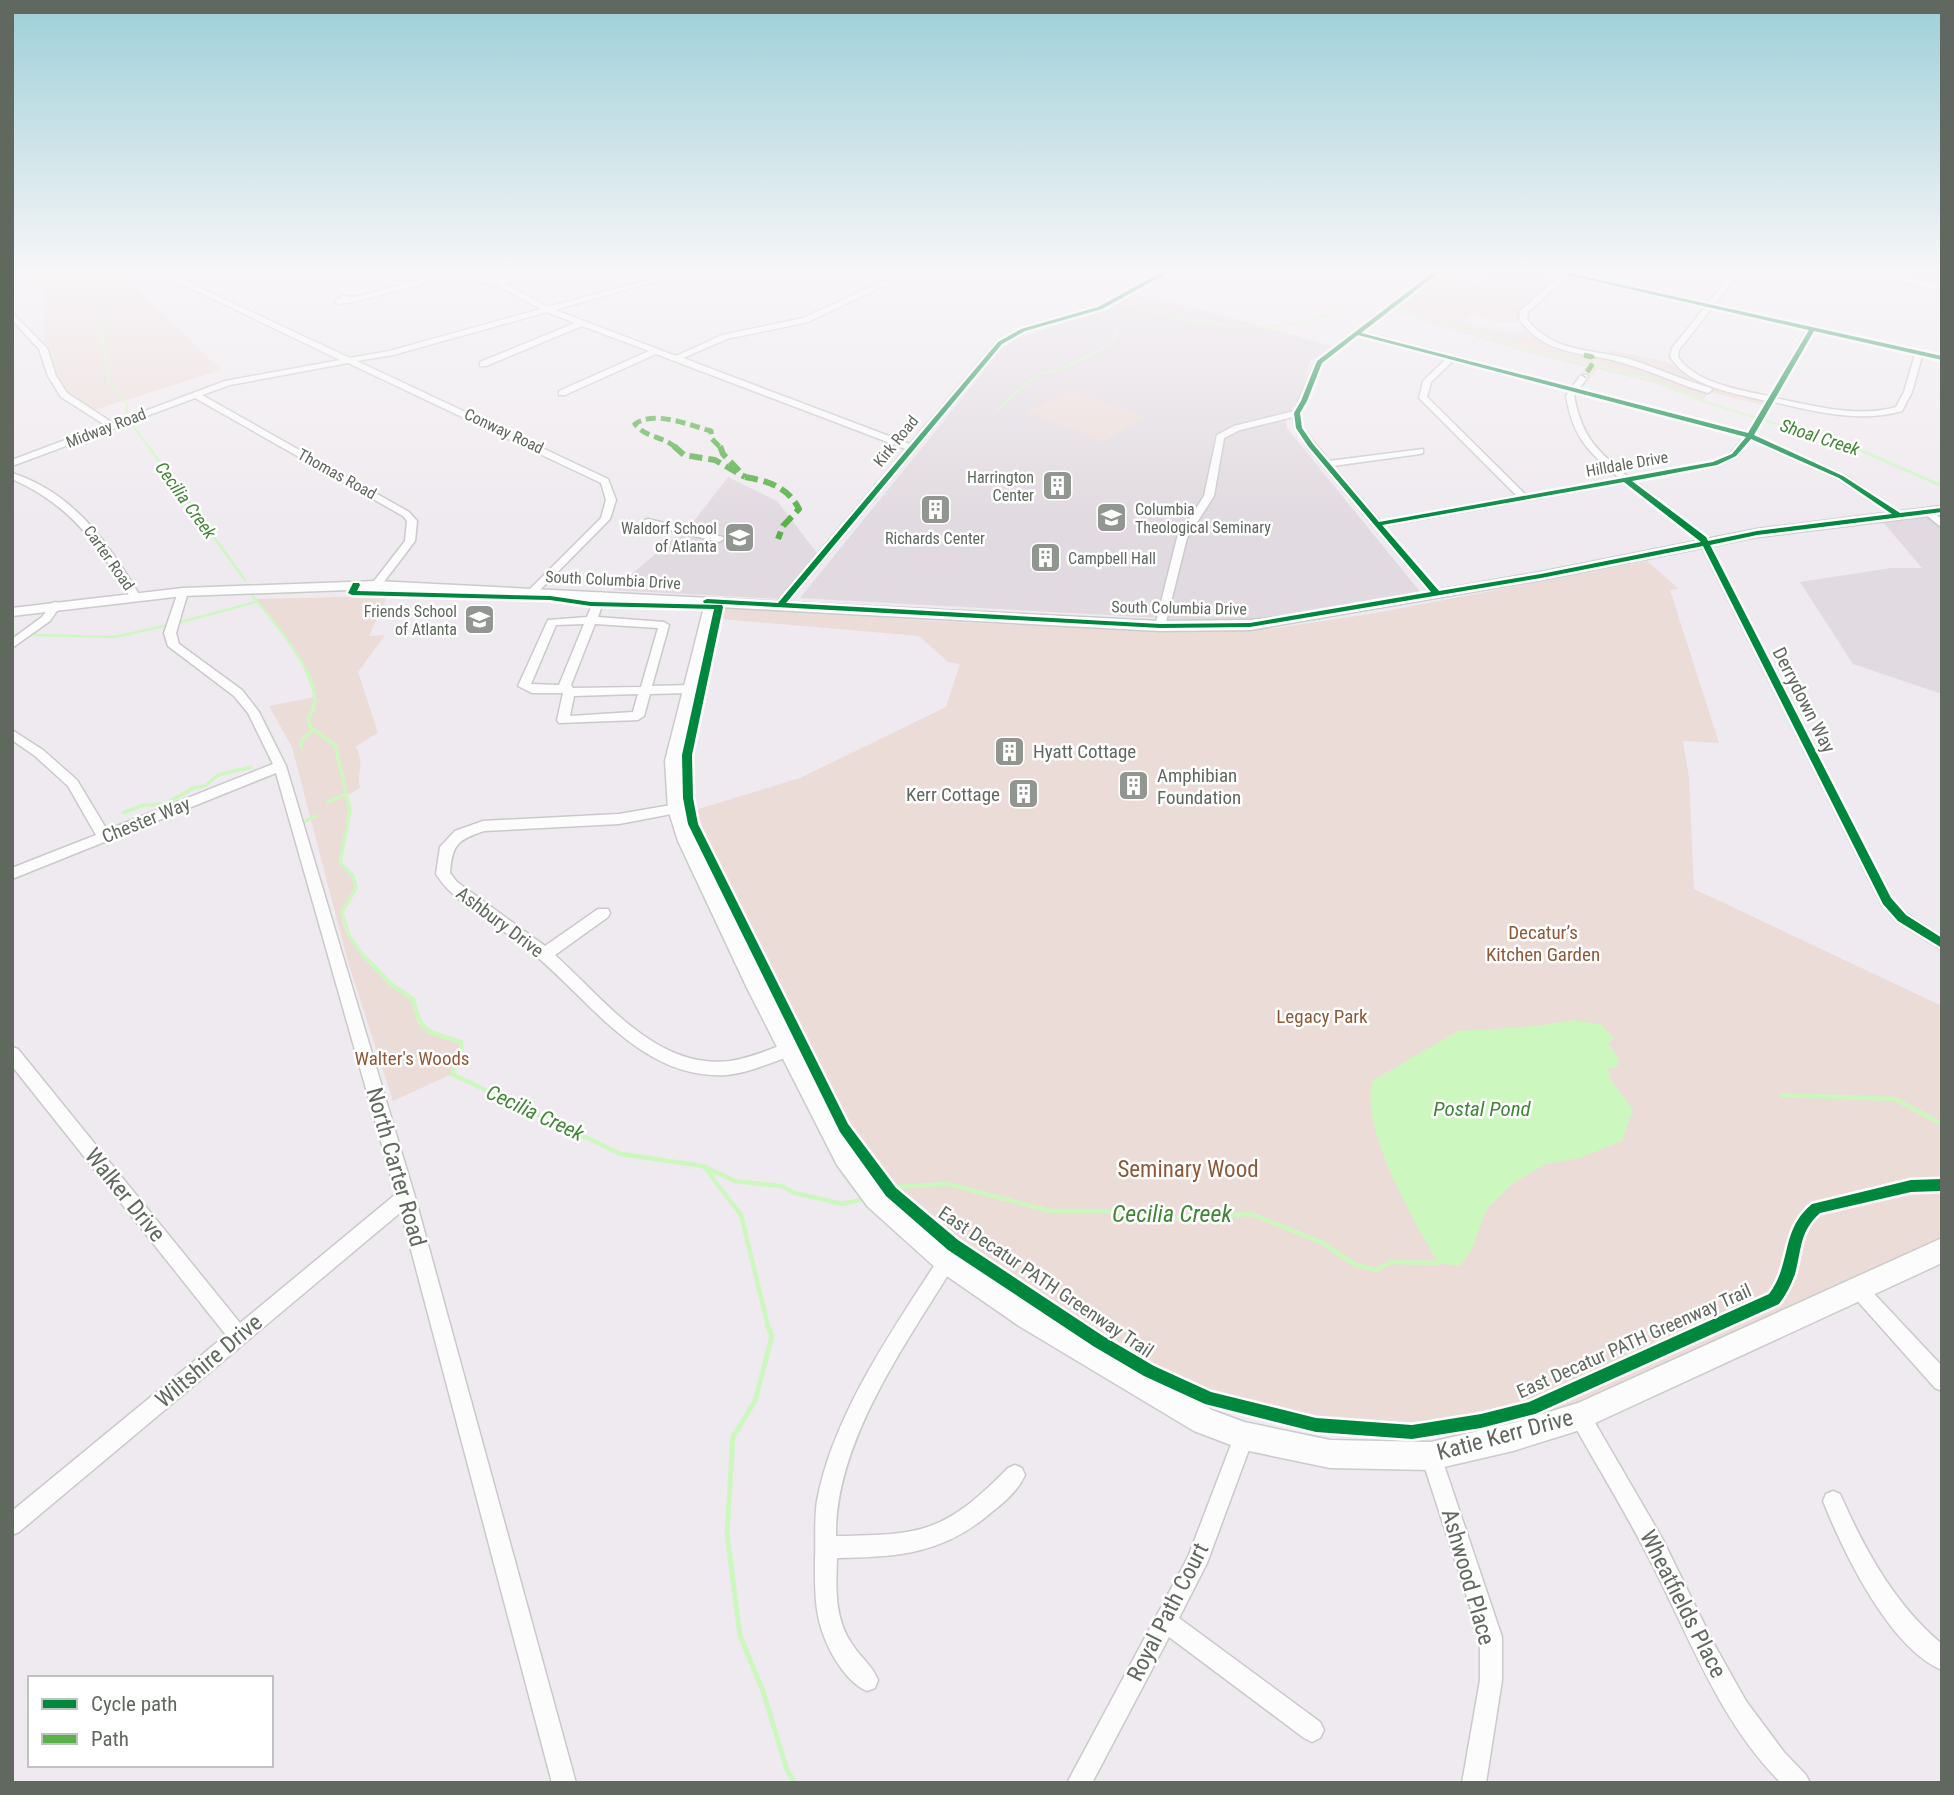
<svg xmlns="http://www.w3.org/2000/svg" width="1954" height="1795" font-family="'Roboto Condensed',sans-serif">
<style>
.education{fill:#e1dae0}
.green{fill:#ebdcd8}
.water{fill:#ccf8bf}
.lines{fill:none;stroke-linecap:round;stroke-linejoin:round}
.stream-far4{stroke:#ccf8bf;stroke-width:2}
.stream-far3{stroke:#ccf8bf;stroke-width:2.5}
.stream-far2{stroke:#ccf8bf;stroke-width:3.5}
.stream-far1{stroke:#ccf8bf;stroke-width:4.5}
.stream{stroke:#ccf8bf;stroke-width:5}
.street-casing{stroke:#c9cac9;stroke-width:3}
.secondary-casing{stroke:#cacbca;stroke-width:3}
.street{fill:#fdfcfd;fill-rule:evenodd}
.secondary{fill:#fdfcfd;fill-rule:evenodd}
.quiet-far1{stroke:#59b149;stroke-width:5;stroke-dasharray:10 5;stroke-linecap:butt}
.quiet{stroke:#59b149;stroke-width:6;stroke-dasharray:13 6;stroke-linecap:butt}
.cycleway-casing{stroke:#fff;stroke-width:5}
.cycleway{fill:#00873e;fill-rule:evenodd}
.labels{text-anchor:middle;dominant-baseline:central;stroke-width:5;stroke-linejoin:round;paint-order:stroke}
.far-street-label{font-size:16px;fill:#60685f;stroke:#fff}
.far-poi-label{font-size:16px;fill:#60685f;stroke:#fff;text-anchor:end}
.far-water-label{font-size:18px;font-style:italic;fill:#428537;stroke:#fff}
.street-label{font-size:19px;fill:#60685f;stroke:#fff}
.poi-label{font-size:19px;fill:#60685f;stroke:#fff;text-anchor:start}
.park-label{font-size:19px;fill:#8d5939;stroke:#fff}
.water-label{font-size:21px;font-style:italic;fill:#428537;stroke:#fff}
.near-street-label{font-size:23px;fill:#60685f;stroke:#fff}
.near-park-label{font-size:23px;fill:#8d5939;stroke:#fff}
.near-water-label{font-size:24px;font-style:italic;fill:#428537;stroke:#fff}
</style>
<rect width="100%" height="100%" fill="#efeaef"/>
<g class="education">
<polygon points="1457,271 1544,271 1558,275 1527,303 1481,285 1486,280 1478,276"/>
<polygon points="1862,271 1942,271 1942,288"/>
<polygon points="1135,295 1196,308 1332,346 1310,361 1300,396 1286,418 1287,428 1421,593 1273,618 1217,621 800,598 1002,349 1015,339 1097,312"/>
<polygon points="728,477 777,501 817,553 779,599 613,590 694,521"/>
<polygon points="1927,515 1942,531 1942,694 1853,664 1800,582 1891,568 1922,568 1883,522"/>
</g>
<g class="green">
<polygon points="12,271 167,271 131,283 221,370 91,411 56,389 45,359 43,290 12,278"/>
<polygon points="1445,271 1487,280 1456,276 1515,293 1514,298 1527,303 1520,310 1521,322 1496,322 1471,315 1461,321 1506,333 1526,331 1559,350 1586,357 1605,355 1610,350 1667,362 1699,380 1766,400 1763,405 1709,392 1702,402 1654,383 1598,369 1590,378 1581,377 1585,367 1515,349 1394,311"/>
<polygon points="1069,389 1145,417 1103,442 1027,412"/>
<polygon points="1647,561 1679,589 1670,590 1719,743 1683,741 1689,778 1694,889 1942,1006 1942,1237 1604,1399 1515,1419 1412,1439 1312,1434 1208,1402 981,1269 906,1210 833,1110 791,1014 707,848 695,810 800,778 946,707 960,664 948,662 919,636 720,619 723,609 744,606 930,621 1196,632 1277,628 1376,613"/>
<path d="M387,596l-18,40 16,-1 -27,37 20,61 -23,14c11,13 1,26 5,41l-13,8 3,21 -10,46 13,13 3,12c-2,12 -14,17 -14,29 -1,23 51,74 71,82l5,24 12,8 28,8 5,7 -11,20v8l-59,27 -45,-139 -56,-215 -23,-41 46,-9c0,-25 -43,-78 -60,-98z"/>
</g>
<path class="water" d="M1574,1020l28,5 12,14 -6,4 11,16 -2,8 -9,1 2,11 23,31 -11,31 -43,17 -33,6 -33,19 -27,27 -14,39 -12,17 -22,-3c-25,-46 -77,-130 -66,-182l86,-50 70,-4z"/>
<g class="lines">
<g class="stream-far4">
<polyline points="92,271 87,280 101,301 101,331 109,381 127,404 126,417"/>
<polyline points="1080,271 1098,287"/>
<path d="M1119,303c50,17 113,26 167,22 20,-2 37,-12 58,-11"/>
<polyline points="1376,321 1395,308 1530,350 1647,378 1708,403 1855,448"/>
<polyline points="998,409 1036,375 1064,368 1103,349 1112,342 1118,330"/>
<polyline points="129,420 149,448"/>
</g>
<g class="stream-far3">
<polyline points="148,446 245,580"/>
<polyline points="1851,446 1942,486"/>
<path d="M251,594c20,24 42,50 56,78"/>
<polyline points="181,622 256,602"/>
<polyline points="12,635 24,633"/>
<polyline points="35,635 115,637 164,626"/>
</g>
<g class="stream-far2">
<path d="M306,670c8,17 14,33 2,49l2,8 25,18 15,65 -10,53 13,13 3,12 -14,24 7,24 17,23"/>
<polyline points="301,748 301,741 313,729"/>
<polyline points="328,802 346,794"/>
<polyline points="123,813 144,805 165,804 193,788 205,786 218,775 251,767"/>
<polyline points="303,822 316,816"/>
</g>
<g class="stream-far1">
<path d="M365,957l27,28 21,14c8,37 14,31 48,43v9l-9,23 169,80 82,12 32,15 46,5 14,7 47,11 18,-4"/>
<polyline points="1781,1095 1895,1099 1942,1124"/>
<polyline points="705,1168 741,1215 768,1326"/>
<polyline points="895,1187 948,1184 1050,1211 1102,1211 1163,1218 1251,1214 1321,1242 1356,1265 1376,1270 1391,1262 1438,1263"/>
</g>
<polyline class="stream" points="767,1325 772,1336 755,1401 733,1437 727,1533 740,1636 763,1691 787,1770 795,1783"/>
<defs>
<g id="street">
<path d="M155,271h9l186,87 39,-7 152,-42 -45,-24 -45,-9 -97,26 -15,2 -4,-2 7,-6 14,1 86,-23 -9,-3c21,0 41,8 62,9 13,1 25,-9 38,-9l-29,12 44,24 133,-36h11l-137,39 121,46 46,-21 81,-17 103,-47h9l-107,51 -81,17 -44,19 227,86 87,-103 23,-13 77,-22 66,-35h8l-68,39 -77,22 -23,13 -218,261 -4,1 -5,-3 1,-2 129,-153 -250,-95 -91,41h-6v-4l90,-40 -67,-25 -96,40h-6v-4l95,-39 -28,-11 -154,43 -36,6 251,118 8,21 -6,19 -73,74 -4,1 -5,-3 73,-73 5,-18 -5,-17 -253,-120 -118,22 -28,10 207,117 8,9 -2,20 -35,46h-8l-1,-2 34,-44 2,-20 -4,-5 -208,-118 -183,68v-6l93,-35 -44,-28 -13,-21 -9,-27 -27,-29v-7l35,35 9,28 11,17 46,30 112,-42 115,-21z"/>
<path d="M1232,271c17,0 33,4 49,5 13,1 26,-6 39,-4l-36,9z"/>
<path d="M1434,271h7l-78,61 209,55 9,-12h6l1,2 -9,12 169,44 18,-32c-33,-8 -76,-14 -96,-44l2,-9 33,-41 -137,-30 -40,35 -1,7c27,35 64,29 102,40 28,9 54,21 82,29l1,2 -4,3c-28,-8 -54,-21 -82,-29 -42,-14 -78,-5 -107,-45l1,-8 42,-36 -12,-4 17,1 141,31 25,-32h7l-26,34 228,51v4l-20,-4 -10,36 -10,19c-41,12 -87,1 -128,-9l-19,33 89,40 57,38v4h-6l-57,-38 -87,-39 -14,17 -19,9 -84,15 74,58 184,359 15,16 35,23v13l-45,-28 -15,-17 -183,-364 -75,-58 -240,43 57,66v4h-8l-126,-149 -12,-19 -2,-11 -53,13 -16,8 -10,58 -27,42 -22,88 -1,2h-8l-1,-2 22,-88 27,-42 13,-61 17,-9 60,-15 22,-51zM1711,309l96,21 -38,66c-30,-6 -73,-13 -91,-39l1,-7zM1814,332l101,22 -11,38 -8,15c-37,11 -82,-1 -120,-9zM1358,336l88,23 -23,22 -4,17 98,98 -137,25 -47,-55 87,-12 3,-1v-4l-94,12 -26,-33 -2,-15 21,-50zM1453,361l116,30 -3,5c7,42 22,55 53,82l-93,17 -99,-98 4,-15zM1576,393l168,44 -13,16 -18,9 -85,15c-31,-27 -46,-39 -54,-81z"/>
<path d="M12,473c62,20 96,70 128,123l-1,2h-8c-34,-53 -58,-92 -119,-119z"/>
<polygon points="1925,510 1931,510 1942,519 1942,528 1925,514"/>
<polygon points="648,519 723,537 724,539 719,542 645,524 645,520"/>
<polygon points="183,589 188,592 176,633 179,644 242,690 259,712 286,766 415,1197 576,1783 552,1783 401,1212 19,1532 12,1535 12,1511 226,1335 12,1066 12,1047 18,1049 240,1323 396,1194 276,773 12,879 12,868 96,835 68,786 35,756 12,740 12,730 43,750 77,780 107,830 273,764 248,713 234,696 168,646 164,633 178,592"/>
<path d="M601,592l5,3 -8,22 66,5 5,3 -17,61 38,-1 6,4 -6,4 -40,1 -6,22 -6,4 -79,3 -2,-3 6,-27h-31l-14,-7 30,-66 39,-3 9,-22zM584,624l-25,61 -28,-1 25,-59zM595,624l63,4 -17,59 -68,1 -2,-3zM638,694l-5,18 -63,4 4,-20z"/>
<polygon points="56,602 61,605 50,621 12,648 12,639 42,617 52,603"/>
<path d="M677,804l7,5 -2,3 -63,12 -135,7c-27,9 -32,14 -34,42l7,9 88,64 53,-37h10l2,4 -2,4 -53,38c49,44 101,115 175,106 20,-3 38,-11 57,-18l6,2 2,5 -2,5c-21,7 -44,18 -66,20 -87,5 -137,-76 -197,-124 -28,-24 -75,-46 -94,-77l4,-27 15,-16 28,-10 136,-7z"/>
<path d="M947,1252l6,3 3,6 -3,6c-48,78 -118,175 -117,269 88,-1 109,-4 172,-68l7,-3 7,3 3,7c-6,14 -20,27 -32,36 -49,43 -94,46 -156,47 -1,29 -3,60 15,86 8,13 21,22 26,36l-3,8 -8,3c-19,-8 -35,-34 -42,-52 -11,-26 -10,-52 -10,-79 1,-19 -1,-39 2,-59 16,-87 77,-173 124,-246z"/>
<polygon points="1859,1281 1865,1284 1942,1366 1942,1391 1935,1388 1853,1296 1850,1290 1853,1284"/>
<path d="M1580,1406l7,3 75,129 52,106 32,57 38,51 22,23 4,8h-29c-59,-59 -88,-137 -125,-211 -25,-51 -55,-99 -83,-149l-3,-7 3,-7z"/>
<polygon points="1244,1426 1251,1429 1254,1436 1207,1563 1179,1618 1320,1722 1324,1730 1320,1738 1312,1742 1304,1738 1169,1637 1092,1783 1067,1783 1188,1557 1237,1429"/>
<polygon points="1431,1446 1438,1449 1441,1456 1502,1637 1502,1680 1486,1783 1462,1783 1480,1680 1480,1637 1421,1456 1424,1449"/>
<path d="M1833,1491l7,3c25,56 54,110 102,150v26c-53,-22 -99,-119 -119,-169l3,-7z"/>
</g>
<g id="secondary">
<polygon points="1858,271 1877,271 1942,285 1942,291"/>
<polygon points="1942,506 1942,514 1757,537 1541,580 1250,630 1160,631 719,607 683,761 686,809 696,841 766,986 853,1151 884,1191 956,1252 1037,1308 1212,1410 1244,1422 1330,1440 1431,1442 1513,1423 1578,1403 1942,1238 1942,1263 1580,1430 1513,1451 1431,1470 1330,1468 1244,1450 1194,1431 1019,1326 938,1270 868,1207 837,1165 747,988 678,841 668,809 665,761 704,607 376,589 183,596 12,616 12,608 183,588 376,581 1160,621 1250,620 1288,616 1541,572 1757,529"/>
</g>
</defs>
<use href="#street" class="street-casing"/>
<use href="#secondary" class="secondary-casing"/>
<use href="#street" class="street"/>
<use href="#secondary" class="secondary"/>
<g class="quiet-far1">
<polyline points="1584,355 1592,357 1593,363 1584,377"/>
<path d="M676,448c-12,-12 -31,-10 -41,-24 20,-14 54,1 76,7l1,8 9,9"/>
</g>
<g class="quiet">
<polyline points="674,446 684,455 715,460 745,477"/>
<polyline points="720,446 723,454 745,477"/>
<path d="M745,477c23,4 43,10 54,32l-16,17 -5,13"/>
</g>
<defs>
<g id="cycleway">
<path d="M1164,271h7l-69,38 -77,22 -23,13 -216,259 374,21 90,-1 181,-31 -123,-146 -12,-18 -2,-15 7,-12 16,-40 118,-90h6l-80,62 387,100 61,-103 -259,-59h10l382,85v4l-128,-29 -60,104 89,41 57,37 42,-5v4l-185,23 -47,10 181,353 15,17 36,23v10l-44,-27 -15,-17 -180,-358 -162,32 -291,49 -90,1 -456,-25 -1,-2 4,-2 71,4 220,-261 23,-13 77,-22zM1358,335l388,102 -14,17 -19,8 -334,60 -66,-78 -11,-16 -2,-15 7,-12 15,-38zM1751,439l88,39 53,36 -135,17 -49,10 -2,-4 -74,-56 85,-16 19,-9zM1624,482l77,60 -160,32 -102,17 -57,-66z"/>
<path d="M353,583h6l1,2 -3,6 193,5 41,6 131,3 1,2 -31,148 1,43 5,26 150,300 48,64 62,52 145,96 51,30 57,26 105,26 96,7 69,-11 48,-12 240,-108c23,-30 11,-64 43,-90l99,-24 31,-1v12l-31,1 -91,21c-21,19 -18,36 -25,61 -4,11 -9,21 -16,30l-244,110 -54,14 -69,11 -96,-7 -111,-28 -61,-28 -51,-30 -145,-96 -62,-54 -46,-64 -152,-308 -5,-26 -1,-43 32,-146 -123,-3 -41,-6 -198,-5 -4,-2z"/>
</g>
</defs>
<use href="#cycleway" class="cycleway-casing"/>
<use href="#cycleway" class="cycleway"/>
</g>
<linearGradient id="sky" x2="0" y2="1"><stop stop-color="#9dcfd8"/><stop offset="0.52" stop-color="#f8f6f8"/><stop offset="1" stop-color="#f8f6f8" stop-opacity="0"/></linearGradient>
<rect width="1954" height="522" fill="url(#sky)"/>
<defs>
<symbol id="building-square" viewBox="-11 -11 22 22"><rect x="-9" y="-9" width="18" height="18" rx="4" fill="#929691" stroke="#fff"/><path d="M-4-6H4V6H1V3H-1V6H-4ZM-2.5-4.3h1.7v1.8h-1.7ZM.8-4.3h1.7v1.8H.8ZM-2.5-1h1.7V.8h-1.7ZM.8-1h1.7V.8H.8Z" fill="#fff"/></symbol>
<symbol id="university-square" viewBox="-11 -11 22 22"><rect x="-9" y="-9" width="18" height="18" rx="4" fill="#929691" stroke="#fff"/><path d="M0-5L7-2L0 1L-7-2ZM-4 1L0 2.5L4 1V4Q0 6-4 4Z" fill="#fff"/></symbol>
<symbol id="school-square" viewBox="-11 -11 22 22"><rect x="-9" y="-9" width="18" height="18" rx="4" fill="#929691" stroke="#fff"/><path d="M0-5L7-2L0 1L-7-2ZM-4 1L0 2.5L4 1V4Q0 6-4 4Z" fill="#fff"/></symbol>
</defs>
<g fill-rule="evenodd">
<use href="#building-square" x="1040" y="468" width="35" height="35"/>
<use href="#building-square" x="918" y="492" width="35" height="35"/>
<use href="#university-square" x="1094" y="500" width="35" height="35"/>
<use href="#university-square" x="722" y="520" width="35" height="35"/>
<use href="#building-square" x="1028" y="540" width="35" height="35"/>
<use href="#school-square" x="462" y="602" width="35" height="35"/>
<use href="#building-square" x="992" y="734" width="35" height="35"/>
<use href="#building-square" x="1116" y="768" width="35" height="35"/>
<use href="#building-square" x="1006" y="776" width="35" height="35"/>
</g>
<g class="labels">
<g class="far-street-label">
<text transform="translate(106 428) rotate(-21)">Midway Road</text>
<text transform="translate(504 431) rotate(25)">Conway Road</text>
<text transform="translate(896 441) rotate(-51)">Kirk Road</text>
<text transform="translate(1627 464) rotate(-10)">Hilldale Drive</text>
<text transform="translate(337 474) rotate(29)">Thomas Road</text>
<text transform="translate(109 558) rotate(55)">Carter Road</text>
<text transform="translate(613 580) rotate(3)">South Columbia Drive</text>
<text transform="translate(1179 608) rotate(1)">South Columbia Drive</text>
</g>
<g class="far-poi-label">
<text x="1034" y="477">Harrington<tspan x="1034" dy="18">Center</tspan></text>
<text x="1135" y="509" text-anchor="start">Columbia<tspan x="1135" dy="18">Theological Seminary</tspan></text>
<text x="717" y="528">Waldorf School<tspan x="717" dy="18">of Atlanta</tspan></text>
<text x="935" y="538" text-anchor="middle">Richards Center</text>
<text x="1068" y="558" text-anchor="start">Campbell Hall</text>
<text x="457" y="611">Friends School<tspan x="457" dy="18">of Atlanta</tspan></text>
</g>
<g class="far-water-label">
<text transform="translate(1820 437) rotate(18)">Shoal Creek</text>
<text transform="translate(186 500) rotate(54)">Cecilia Creek</text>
</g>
<g class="street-label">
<text transform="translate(1804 700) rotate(63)">Derrydown Way</text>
<text transform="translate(146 820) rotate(-22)">Chester Way</text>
<text transform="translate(500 922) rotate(37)">Ashbury Drive</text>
<text transform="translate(1046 1282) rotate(34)">East Decatur PATH Greenway Trail</text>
<text transform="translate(1634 1341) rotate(-24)">East Decatur PATH Greenway Trail</text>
</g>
<g class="poi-label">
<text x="1033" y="751">Hyatt Cottage</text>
<text x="1157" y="775">Amphibian<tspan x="1157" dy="22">Foundation</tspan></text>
<text x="1000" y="794" text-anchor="end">Kerr Cottage</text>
</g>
<g class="park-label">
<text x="1543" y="932">Decatur’s<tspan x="1543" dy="22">Kitchen Garden</tspan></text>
<text x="1322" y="1016">Legacy Park</text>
<text x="412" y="1058">Walter's Woods</text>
</g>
<g class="water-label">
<text x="1482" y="1109">Postal Pond</text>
<text transform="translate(535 1113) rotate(25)">Cecilia Creek</text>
</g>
<g class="near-street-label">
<text transform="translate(396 1167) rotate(74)">North Carter Road</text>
<text transform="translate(125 1195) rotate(51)">Walker Drive</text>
<text transform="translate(209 1361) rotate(-40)">Wiltshire Drive</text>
<text transform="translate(1505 1435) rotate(-15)">Katie Kerr Drive</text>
<text transform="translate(1468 1577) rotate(74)">Ashwood Place</text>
<text transform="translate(1683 1604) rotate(63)">Wheatfields Place</text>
<text transform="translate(1168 1612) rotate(-63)">Royal Path Court</text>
</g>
<g class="near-park-label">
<text x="1188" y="1169">Seminary Wood</text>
</g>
<g class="near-water-label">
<text x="1172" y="1214">Cecilia Creek</text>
</g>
</g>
<rect width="1954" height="1795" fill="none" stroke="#60685f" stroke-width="28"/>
<rect x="28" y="1676" width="245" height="91" fill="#ffffff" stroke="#bfc3bf" stroke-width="2"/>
<rect x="42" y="1699" width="35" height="10" fill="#00873e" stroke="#bfc3bf" stroke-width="2"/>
<text x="91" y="1711" font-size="21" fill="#60685f">Cycle path</text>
<rect x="42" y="1734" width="35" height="10" fill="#59b149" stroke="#bfc3bf" stroke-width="2"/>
<text x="91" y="1746" font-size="21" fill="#60685f">Path</text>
</svg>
